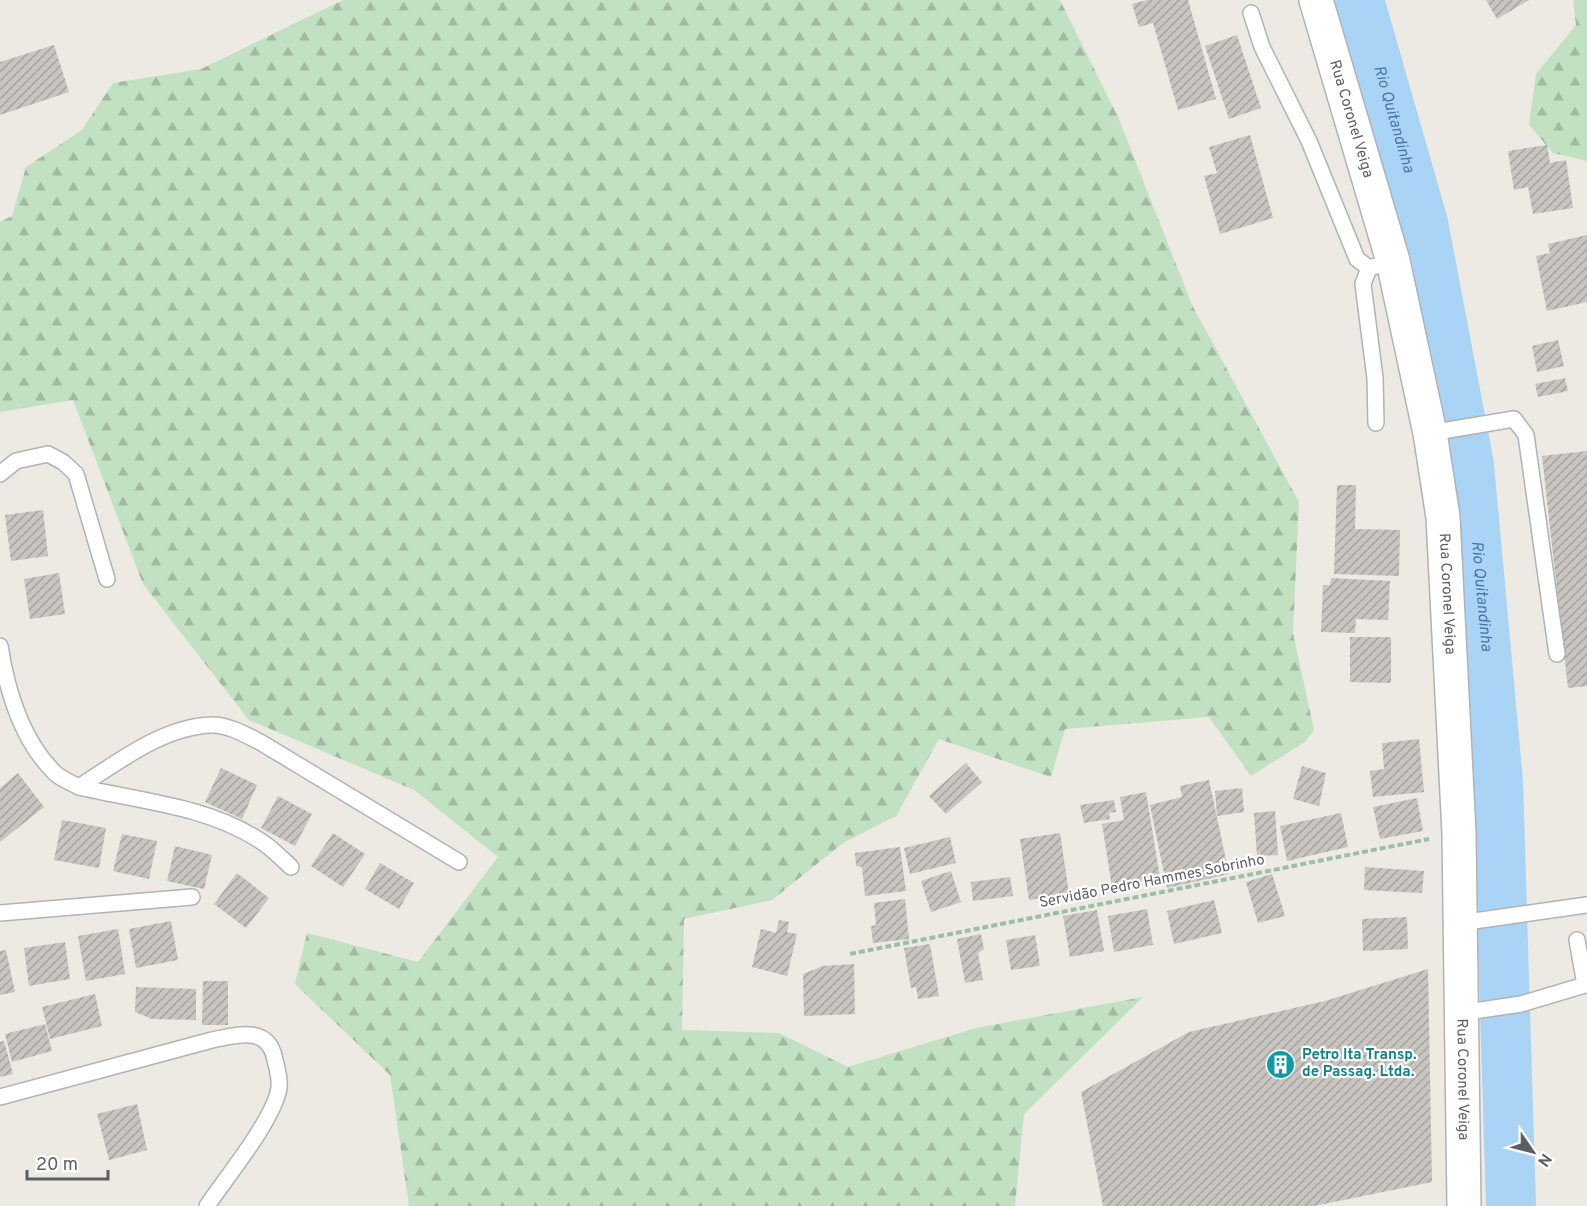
<svg xmlns="http://www.w3.org/2000/svg" width="1587" height="1206" font-family="Overpass,sans-serif">
<style>
.forest{fill:url(#forest-firs)}
.lines{fill:none;stroke-linecap:round;stroke-linejoin:round}
.river{stroke:#aad4f5;stroke-width:50}
.building{fill:url(#building-hatch)}
.service-casing{stroke:#b0b3b7;stroke-width:18}
.secondary-casing{stroke:#b0b2b7;stroke-width:36}
.path{stroke:#9bbfa5;stroke-width:4;stroke-dasharray:6 3;stroke-linecap:butt}
.service{stroke:#fff;stroke-width:15}
.secondary{stroke:#fff;stroke-width:33}
.labels{text-anchor:middle;dominant-baseline:central;stroke-width:4.5;stroke-linejoin:round;paint-order:stroke}
.street-label{font-size:15px;fill:#5b5e62;stroke:#fff}
.culture-label{font-size:15px;font-weight:bold;fill:#0d838f;stroke:#fff;text-anchor:start}
.water-label{font-size:16px;font-style:italic;fill:#4a76a6;stroke:#fff}
</style>
<defs>
<pattern id="forest-firs" width="22" height="20" patternUnits="userSpaceOnUse" patternTransform="scale(1.5)"><rect width="22" height="20" fill="#c2e1c2"/><path d="M5 1l3.5 6h-7zM16 11l3.5 6h-7z" fill="#a1baa1"/></pattern>
<pattern id="building-hatch" width="6" height="6" patternUnits="userSpaceOnUse" patternTransform="scale(1.5)"><rect width="6" height="6" fill="#c8c5c0"/><path d="M-1 1l2-2M0 6l6-6M5 7l2-2" fill="none" stroke="#a5a39f"/></pattern>
</defs>
<rect width="100%" height="100%" fill="#eceae3"/>
<g class="forest">
<polygon points="343,0 1060,0 1119,119 1192,305 1299,502 1293,633 1314,730 1305,742 1251,776 1209,717 1065,729 1051,777 939,739 896,816 843,843 772,900 684,919 682,1030 779,1033 848,1067 976,1028 1143,997 1024,1114 1015,1206 409,1206 390,1075 295,984 307,933 418,962 498,857 414,790 249,720 143,584 73,400 0,412 0,222 12,216 26,167 82,130 113,83 201,69"/>
<polygon points="1573,0 1587,0 1587,161 1553,153 1529,125 1536,74 1576,25"/>
</g>
<g class="lines">
<path class="river" id="s1" d="M1359,0l64,223 46,242 29,317 13,424"/>
</g>
<g class="building">
<polygon points="1147,0 1188,0 1216,99 1178,110 1153,23 1139,27 1132,4"/>
<polygon points="1486,0 1529,0 1497,19"/>
<polygon points="1237,35 1261,108 1229,119 1205,46"/>
<polygon points="54,45 69,92 0,115 0,62"/>
<polygon points="1250,135 1273,218 1220,234 1204,176 1217,173 1209,147"/>
<polygon points="1547,145 1550,163 1566,160 1573,208 1533,214 1528,187 1514,190 1508,151"/>
<polygon points="1587,235 1587,302 1547,311 1536,256 1550,253 1548,244"/>
<polygon points="1558,340 1564,366 1537,372 1532,346"/>
<polygon points="1565,378 1568,391 1538,397 1535,384"/>
<polygon points="1587,451 1587,686 1568,688 1542,456"/>
<polygon points="1337,485 1356,485 1355,529 1400,530 1399,576 1334,574"/>
<polygon points="43,510 48,556 11,561 5,515"/>
<polygon points="59,573 65,614 30,619 24,579"/>
<polygon points="1331,578 1390,581 1388,620 1356,619 1355,633 1321,632 1323,585 1330,585"/>
<polygon points="1350,637 1391,637 1391,683 1350,682"/>
<polygon points="1419,739 1424,792 1373,797 1370,771 1384,769 1382,743"/>
<polygon points="966,763 982,782 946,814 929,796"/>
<polygon points="1302,766 1326,773 1319,806 1293,799"/>
<polygon points="221,768 257,785 242,819 205,802"/>
<polygon points="18,773 44,807 0,842 0,788"/>
<polygon points="1209,780 1229,874 1167,888 1150,805 1182,797 1180,786"/>
<polygon points="1242,788 1244,812 1217,816 1215,791"/>
<polygon points="1146,792 1160,878 1112,887 1102,824 1124,820 1120,797"/>
<polygon points="278,796 312,814 295,846 261,828"/>
<polygon points="1417,798 1423,831 1380,839 1373,807"/>
<polygon points="1114,800 1116,812 1109,813 1110,819 1084,823 1080,805"/>
<polygon points="1275,811 1278,855 1257,856 1254,813"/>
<polygon points="1341,813 1348,847 1287,861 1280,826"/>
<polygon points="62,820 106,828 99,868 54,860"/>
<polygon points="333,833 365,854 343,887 311,866"/>
<polygon points="1060,833 1069,894 1029,900 1020,839"/>
<polygon points="122,834 157,841 149,879 113,871"/>
<polygon points="950,837 956,863 910,874 904,848"/>
<polygon points="175,846 212,855 204,889 167,881"/>
<polygon points="900,847 906,891 865,896 862,867 856,866 855,853"/>
<polygon points="380,863 414,883 399,909 365,889"/>
<polygon points="1365,867 1424,871 1422,893 1364,890"/>
<polygon points="951,871 961,902 931,912 921,881"/>
<polygon points="237,873 269,898 246,928 214,904"/>
<polygon points="1272,874 1285,916 1258,923 1246,882"/>
<polygon points="1010,877 1013,896 973,901 971,882"/>
<polygon points="905,899 909,939 873,943 871,926 876,925 874,903"/>
<polygon points="1214,900 1222,933 1174,944 1167,911"/>
<polygon points="1147,909 1153,945 1114,952 1108,916"/>
<polygon points="1097,910 1104,951 1070,957 1063,916"/>
<polygon points="1407,917 1408,949 1363,951 1362,919"/>
<polygon points="779,920 789,922 787,932 797,934 787,976 752,967 761,929 776,933"/>
<polygon points="171,921 178,960 136,968 129,929"/>
<polygon points="118,929 125,974 86,981 78,936"/>
<polygon points="981,934 984,949 978,953 983,980 965,983 957,939"/>
<polygon points="1035,935 1040,966 1011,970 1006,940"/>
<polygon points="65,942 70,979 29,986 24,948"/>
<polygon points="930,944 939,996 918,999 916,987 911,988 904,948"/>
<polygon points="6,950 15,992 0,995 0,951"/>
<polygon points="854,964 855,1014 804,1016 803,974 823,966"/>
<polygon points="1428,969 1432,1182 1314,1206 1103,1206 1081,1092 1189,1032 1325,1001"/>
<polygon points="203,981 228,981 228,1025 202,1025"/>
<polygon points="136,987 196,989 196,1020 152,1019 135,1012"/>
<polygon points="95,994 102,1026 50,1039 42,1007"/>
<polygon points="45,1024 52,1051 12,1062 5,1034"/>
<polygon points="4,1041 13,1074 0,1077 0,1042"/>
<polygon points="137,1104 147,1150 109,1160 97,1114"/>
</g>
<g class="lines">
<defs>
<g id="service">
<polyline points="1251,13 1262,47 1309,141 1357,259 1369,268 1393,261"/>
<polyline points="1369,268 1363,284 1375,378 1376,423"/>
<polyline points="1430,433 1514,419 1526,435 1557,654"/>
<polyline points="0,474 16,461 48,454 63,462 76,474 107,579"/>
<path d="M0,646c7,45 21,94 55,127 6,6 17,10 24,14 39,-25 85,-61 133,-62 17,0 34,10 48,17l199,120"/>
<path d="M79,787c61,14 127,19 180,53 12,7 22,18 32,27"/>
<polyline points="0,913 192,897"/>
<polyline points="1460,923 1587,905"/>
<polyline points="1461,1013 1521,1004 1585,985 1577,940"/>
<path d="M0,1097l212,-57c25,-5 57,-15 63,20 2,8 5,18 4,27 -3,30 -54,92 -72,119"/>
</g>
<g id="secondary">
<path id="s2" d="M1316,0l77,261 37,172 13,84 16,316 5,373"/>
</g>
</defs>
<use href="#service" class="service-casing"/>
<use href="#secondary" class="secondary-casing"/>
<polyline class="path" points="850,954 1429,839"/>
<use href="#service" class="service"/>
<use href="#secondary" class="secondary"/>
</g>
<defs>
<symbol id="building-disc" viewBox="-11 -11 22 22"><circle r="9.5" fill="#0f9aa8" stroke="#fff"/><path d="M-4-6H4V6H1V3H-1V6H-4ZM-2.5-4.3h1.7v1.8h-1.7ZM.8-4.3h1.7v1.8H.8ZM-2.5-1h1.7V.8h-1.7ZM.8-1h1.7V.8H.8Z" fill="#fff"/></symbol>
</defs>
<g fill-rule="evenodd">
<use href="#building-disc" x="1264" y="1048" width="33" height="33"/>
</g>
<g class="labels">
<g class="street-label">
<text stroke="none"><textPath href="#s2" startOffset="124">Rua Coronel Veiga</textPath></text>
<text stroke="none"><textPath href="#s2" startOffset="610">Rua Coronel Veiga</textPath></text>
<text transform="translate(1152 882) rotate(-11)">Servidão Pedro Hammes Sobrinho</text>
<text stroke="none"><textPath href="#s2" startOffset="1096">Rua Coronel Veiga</textPath></text>
</g>
<g class="culture-label">
<text x="1302" y="1055">Petro Ita Transp.<tspan x="1302" dy="17">de Passag. Ltda.</tspan></text>
</g>
<g class="water-label">
<text stroke="none"><textPath href="#s1" startOffset="124">Rio Quitandinha</textPath></text>
<text stroke="none"><textPath href="#s1" startOffset="610">Rio Quitandinha</textPath></text>
</g>
</g>
<g transform="translate(1533 1152) rotate(125)" stroke="#ffffff" stroke-width="4.5" paint-order="stroke">
<path d="M0-4.5L10 22L0 15L-10 22Z" fill="#5b5e62"/>
<text y="-9" font-size="16" font-weight="bold" text-anchor="middle" fill="#5b5e62">N</text>
</g>
<path d="M27 1170v9h81v-9" fill="none" stroke="#5b5e62" stroke-width="3"/>
<text x="36" y="1170" font-size="18" fill="#5b5e62" stroke="#ffffff" stroke-width="4.5" paint-order="stroke">20 m</text>
</svg>
